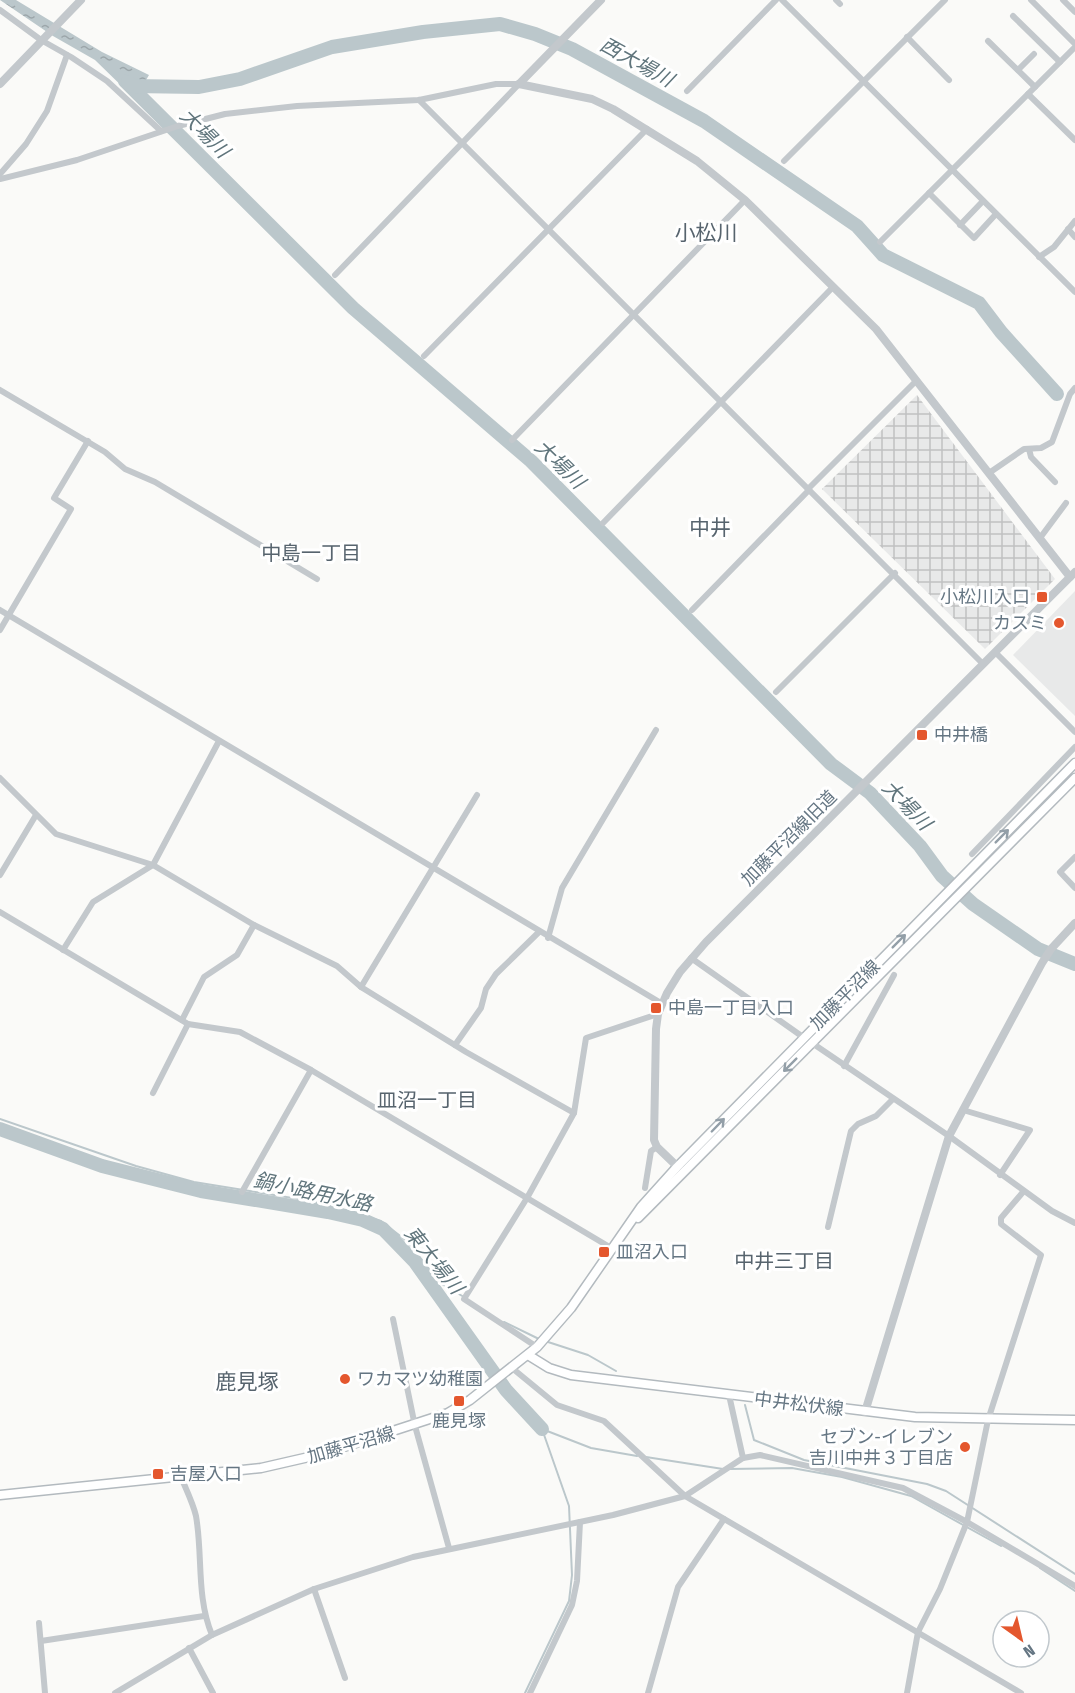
<svg xmlns="http://www.w3.org/2000/svg" width="1075" height="1693" font-family="'Fira Sans Condensed','Noto Sans JP',sans-serif">
<style>
.built{fill:#e8e9e9}
.industrial{fill:url(#industrial-grid)}
.water{fill:url(#water-ripples)}
.lines{fill:none;stroke-linecap:round;stroke-linejoin:round}
.stream{stroke:#bbc7cb;stroke-width:2}
.river{stroke:#bbc7cb;stroke-width:14}
.secondary-casing{stroke:#b3babf;stroke-width:11}
.minor{stroke:#c3c8cc;stroke-width:6}
.tertiary{stroke:#c3c8cc;stroke-width:8}
.secondary{stroke:#fff;stroke-width:8}
.oneway{stroke:#939fa8}
.poi-dot{fill:#e4572e;stroke:#fff;stroke-width:2}
.labels{text-anchor:middle;dominant-baseline:central;stroke-width:6;stroke-linejoin:round;paint-order:stroke}
.poi-label{font-size:18px;fill:#657683;stroke:#fff;text-anchor:start}
.street-label{font-size:18px;fill:#657683;stroke:#fff}
.water-label{font-size:20px;font-style:italic;fill:#60757c;stroke:#fff}
.neighbourhood-label{font-size:20px;fill:#57646e;stroke:#fff}
.quarter-label{font-size:21px;fill:#57646e;stroke:#fff}
</style>
<defs>
<pattern id="industrial-grid" width="8" height="8" patternUnits="userSpaceOnUse" patternTransform="scale(1.5)"><rect width="8" height="8" fill="#e8e9e9"/><path d="M0 4h8M4 0v8" fill="none" stroke="#c0c1c2"/></pattern>
<pattern id="water-ripples" width="26" height="14" patternUnits="userSpaceOnUse" patternTransform="scale(1.5)"><rect width="26" height="14" fill="#bbc7cb"/><path d="M2 4q2-2 4 0t4 0M15 11q2-2 4 0t4 0" fill="none" stroke="#9ca6aa"/></pattern>
</defs>
<rect width="100%" height="100%" fill="#fafaf8"/>
<polygon class="built" points="1075,591 1075,716 1013,655"/>
<polygon class="industrial" points="917,395 1055,579 985,649 822,489"/>
<polygon class="water" points="0,0 16,0 102,52 149,75 135,99 95,60 53,36"/>
<g class="lines">
<g class="stream">
<polyline points="0,1119 136,1166 194,1182 317,1202 381,1221 408,1242 440,1283 464,1297"/>
<polyline points="504,1322 539,1339"/>
<polyline points="545,1341 588,1355 616,1371"/>
<polyline points="745,1405 754,1440 804,1460 927,1484 946,1491 1075,1574"/>
<polyline points="542,1429 591,1448 637,1456"/>
<polyline points="646,1457 723,1469"/>
<polyline points="729,1469 792,1468 842,1477 911,1496 1001,1546"/>
<polyline points="1040,1568 1075,1591"/>
<polyline points="525,1693 569,1601 572,1575 569,1506 542,1429"/>
</g>
<g class="river">
<polyline points="125,81 353,308 531,461 831,764 870,793 920,846 942,876 973,904 1038,949 1075,964"/>
<polyline points="128,82 132,86 199,87 240,79 332,47 423,32 500,24 535,34 572,49 704,121 857,226 883,255 979,303 1001,332 1057,394"/>
<polyline points="0,1129 102,1166 201,1191 328,1212 363,1220 383,1229 415,1262 506,1390 542,1429"/>
</g>
<defs>
<g id="secondary">
<polyline points="638,1218 1075,778"/>
<polyline points="528,1355 549,1368 571,1375 915,1417 1075,1420"/>
<polyline points="0,1495 261,1468 322,1454 448,1413 470,1400 537,1347 571,1308 641,1207 677,1167 1075,763"/>
</g>
</defs>
<use href="#secondary" class="secondary-casing"/>
<g class="minor">
<polyline points="782,0 1075,292"/>
<polyline points="836,0 840,4"/>
<polyline points="1031,0 1075,44"/>
<polyline points="1063,0 1075,12"/>
<polyline points="0,10 41,40 71,57 107,81 161,131"/>
<polyline points="1013,16 1060,62"/>
<polyline points="907,37 949,80"/>
<polyline points="988,41 1035,87"/>
<polyline points="1018,70 1034,54"/>
<polyline points="687,91 776,0"/>
<polyline points="1028,94 1075,140"/>
<polyline points="419,100 983,664"/>
<polyline points="784,161 945,0"/>
<polyline points="0,174 26,144 47,111 67,55"/>
<polyline points="0,179 77,160 178,126 225,114 297,106 419,100 496,84 519,84"/>
<polyline points="929,193 974,238 996,214"/>
<polyline points="960,225 983,201"/>
<polyline points="1068,229 1075,237"/>
<polyline points="880,242 1075,47"/>
<polyline points="1039,257 1054,247 1075,221"/>
<polyline points="335,275 519,84"/>
<polyline points="424,356 647,129"/>
<polyline points="0,390 105,452 125,469 155,482 317,579"/>
<polyline points="512,440 745,200"/>
<polyline points="1029,449 1031,457 1055,482"/>
<polyline points="989,473 1024,449 1041,448 1052,442 1070,394 1075,388"/>
<polyline points="808,489 916,381"/>
<polyline points="603,523 833,287"/>
<polyline points="1040,538 1066,503"/>
<polyline points="0,610 661,1003"/>
<polyline points="692,610 809,490"/>
<polyline points="0,630 71,509 54,498 88,441"/>
<polyline points="995,652 1075,732"/>
<polyline points="776,692 895,573"/>
<polyline points="0,778 56,834 153,865 254,925 337,966 361,987 466,1052 574,1113"/>
<polyline points="972,854 1075,747"/>
<polyline points="1075,857 1060,872 1075,888"/>
<polyline points="0,875 36,815"/>
<polyline points="0,912 188,1024 240,1032 311,1070 613,1249"/>
<polyline points="548,938 562,888 656,730"/>
<polyline points="63,950 93,902 153,865 219,741"/>
<polyline points="691,958 803,1037"/>
<polyline points="361,987 477,795"/>
<polyline points="182,1020 204,977 237,955 254,925"/>
<polyline points="812,1043 949,1136 1052,1211 1075,1223"/>
<polyline points="455,1045 481,1008 486,989 496,974 539,932"/>
<polyline points="844,1066 894,975"/>
<polyline points="153,1093 188,1024"/>
<polyline points="963,1110 1030,1130 1000,1175"/>
<polyline points="645,1188 651,1151 657,1147"/>
<polyline points="242,1192 311,1070"/>
<polyline points="828,1227 851,1131 858,1124 876,1116 892,1100"/>
<polyline points="393,1319 415,1426 449,1548"/>
<polyline points="537,1347 464,1299 527,1198 574,1113 586,1038 658,1014"/>
<polyline points="512,1368 557,1405 604,1421 685,1496 1021,1693"/>
<polyline points="743,1458 760,1455 903,1488 967,1522 1075,1586"/>
<path d="M181,1477c5,12 12,26 15,39 7,40 0,80 16,119"/>
<polyline points="314,1589 345,1678"/>
<polyline points="39,1623 45,1693"/>
<polyline points="41,1641 204,1616"/>
<polyline points="189,1648 213,1693"/>
<polyline points="115,1693 212,1635 314,1589 413,1557 613,1515 685,1496 743,1458 729,1395"/>
<polyline points="530,1693 572,1605 577,1581 580,1522"/>
<polyline points="648,1693 678,1587 724,1519"/>
<polyline points="907,1693 918,1632 940,1589 967,1522 988,1420 1041,1255 1001,1224 1001,1218 1023,1192"/>
</g>
<g class="tertiary">
<polyline points="0,84 81,0"/>
<polyline points="519,84 592,99 613,109 697,161 745,200 876,329 1070,577"/>
<polyline points="519,84 601,0"/>
<polyline points="682,1171 657,1147 654,1140 656,1029 658,1014 667,993 680,972 706,942 1075,572"/>
<polyline points="865,1412 949,1136 1042,963 1051,949 1075,923"/>
</g>
<use href="#secondary" class="secondary"/>
</g>
<defs><path id="oneway-shaft" d="M-6 0H5M1.5-3L5.5 0L1.5 3" fill="none" stroke-width="1.6" stroke-linecap="round" stroke-linejoin="round" transform="scale(1.5)"/></defs>
<g class="oneway">
<use href="#oneway-shaft" transform="translate(1002 836) rotate(-45)"/>
<use href="#oneway-shaft" transform="translate(899 941) rotate(-45)"/>
<use href="#oneway-shaft" transform="translate(790 1065) rotate(135)"/>
<use href="#oneway-shaft" transform="translate(718 1125) rotate(-46)"/>
</g>
<g class="poi-dot">
<rect x="1036" y="591" width="12" height="12" rx="3"/>
<circle cx="1059" cy="623" r="6"/>
<rect x="916" y="729" width="12" height="12" rx="3"/>
<rect x="650" y="1002" width="12" height="12" rx="3"/>
<rect x="598" y="1246" width="12" height="12" rx="3"/>
<circle cx="345" cy="1379" r="6"/>
<rect x="453" y="1395" width="12" height="12" rx="3"/>
<circle cx="965" cy="1447" r="6"/>
<rect x="152" y="1468" width="12" height="12" rx="3"/>
</g>
<g class="labels">
<g class="poi-label">
<text x="1030" y="597" text-anchor="end">小松川入口</text>
<text x="1047" y="623" text-anchor="end">カスミ</text>
<text x="934" y="735">中井橋</text>
<text x="668" y="1008">中島一丁目入口</text>
<text x="616" y="1252">皿沼入口</text>
<text x="357" y="1379">ワカマツ幼稚園</text>
<text x="459" y="1421" text-anchor="middle">鹿見塚</text>
<text x="953" y="1437" text-anchor="end">セブン-イレブン<tspan x="953" dy="21">吉川中井３丁目店</tspan></text>
<text x="170" y="1474">吉屋入口</text>
</g>
<g class="street-label">
<text transform="translate(789 838) rotate(-45)">加藤平沼線旧道</text>
<text transform="translate(845 995) rotate(-45)">加藤平沼線</text>
<text transform="translate(799 1404) rotate(7)">中井松伏線</text>
<text transform="translate(351 1445) rotate(-16)">加藤平沼線</text>
</g>
<g class="water-label">
<text transform="translate(637 62) rotate(29)">西大場川</text>
<text transform="translate(205 133) rotate(45)">大場川</text>
<text transform="translate(560 464) rotate(44)">大場川</text>
<text transform="translate(907 805) rotate(46)">大場川</text>
<text transform="translate(313 1192) rotate(12)">鍋小路用水路</text>
<text transform="translate(434 1260) rotate(51)">東大場川</text>
</g>
<g class="neighbourhood-label">
<text x="311" y="553">中島一丁目</text>
<text x="427" y="1100">皿沼一丁目</text>
<text x="784" y="1261">中井三丁目</text>
</g>
<g class="quarter-label">
<text x="706" y="233">小松川</text>
<text x="710" y="528">中井</text>
<text x="247" y="1382">鹿見塚</text>
</g>
</g>
<g transform="translate(1021 1639) rotate(146)"><circle r="28" fill="#ffffff" stroke="#c1c8cd" stroke-width="1.5"/>
<path d="M0-4.5L10 22L0 15L-10 22Z" fill="#e4572e"/>
<text y="-9" font-size="16" font-weight="bold" text-anchor="middle" fill="#657683">N</text>
</g>
</svg>
